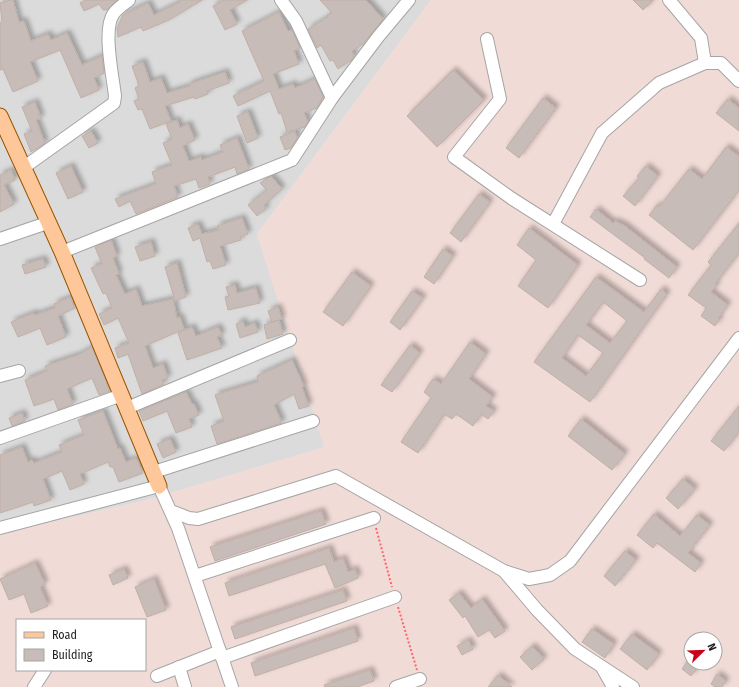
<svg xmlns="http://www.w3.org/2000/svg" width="739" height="687" font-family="'Fira Sans Condensed',sans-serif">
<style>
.residential{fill:#dcdbdb}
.military{fill:#f1dbd7;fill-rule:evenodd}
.building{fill:#c7bcb7;stroke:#c1afa6;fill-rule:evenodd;filter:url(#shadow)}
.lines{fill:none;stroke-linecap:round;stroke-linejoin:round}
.minor-casing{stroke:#a5a5a5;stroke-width:14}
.major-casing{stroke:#985400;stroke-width:17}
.path{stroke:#fd676a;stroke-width:2;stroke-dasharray:2 2;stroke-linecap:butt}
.minor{stroke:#fff;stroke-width:12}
.major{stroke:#fec79a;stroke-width:15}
</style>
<defs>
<filter id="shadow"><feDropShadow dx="3.5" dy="-3.5" stdDeviation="2" flood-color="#0004"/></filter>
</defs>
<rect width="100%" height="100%" fill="#efeae4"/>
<polygon class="residential" points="0,0 431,0 257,234 325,447 147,500 0,534"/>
<path class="military" d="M431,0h308v687h-739v-153l147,-34 177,-53 -67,-213zM17,620h128v50h-128zM691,639h24v24h-24z"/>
<g class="building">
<polygon points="10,0 13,0 19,22 24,21 31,41 48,34 51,40 67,33 82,65 102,56 104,73 94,78 99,90 81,98 60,50 30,62 38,81 13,92 3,69 0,70 0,23 2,22 0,3"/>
<polygon points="86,0 117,0 107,10 103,10 99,4 84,11 80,3"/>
<polygon points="179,0 202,0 169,20 143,31 141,27 118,37 117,28 123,15 148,3 154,15 180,2"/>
<polygon points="224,0 247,0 230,10 237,24 225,30 213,6"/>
<polygon points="320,0 366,0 383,19 363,44 352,51 354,56 351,60 338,69 333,60 330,61 321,45 317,48 308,29 328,17 327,15 332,13"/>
<polygon points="633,0 653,0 643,10"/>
<polygon points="279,12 288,31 292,30 300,48 294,51 299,64 273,74 279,89 293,84 295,88 315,79 323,97 317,108 304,113 308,122 305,127 287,132 281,113 279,114 270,91 238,106 233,96 264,81 242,31"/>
<polygon points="143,62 150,82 161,78 167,93 190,86 189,84 225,72 229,83 207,91 208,94 195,99 194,97 165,106 171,121 150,129 142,109 138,110 134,101 139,99 135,88 139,86 132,66"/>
<polygon points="453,70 484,100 437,147 407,116"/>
<polygon points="543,98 556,108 519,158 506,148"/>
<polygon points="728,99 739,108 739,131 716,113"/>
<polygon points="35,102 41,118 36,120 45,143 31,152 24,134 32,131 22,107"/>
<polygon points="248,112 258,138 247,143 237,116"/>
<polygon points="177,120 180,128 188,124 195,140 183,146 189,161 201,157 202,160 223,152 220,145 237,138 249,169 237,174 235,167 208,177 210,184 199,188 196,179 174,186 178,197 136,214 130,201 119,207 115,199 156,184 152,172 172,165 163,143 172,139 166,124"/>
<polygon points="91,131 98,143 89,148 82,136"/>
<polygon points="295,131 297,138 291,148 285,150 280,137"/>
<polygon points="726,147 739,156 739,190 693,250 649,215 657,205 659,207 689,169 702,179"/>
<polygon points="71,166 83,192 68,199 56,173"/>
<polygon points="646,166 658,176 635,206 623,196 639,178 637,176"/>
<polygon points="11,170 15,180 4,185 14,204 0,212 0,175"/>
<polygon points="271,176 282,189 264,205 266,209 257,216 248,205 267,190 260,183"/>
<polygon points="479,194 490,202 461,242 450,233"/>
<polygon points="596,209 613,223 615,221 625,226 677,267 669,278 644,259 645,258 590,217"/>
<polygon points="242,218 248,234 240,237 241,240 220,246 226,265 213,269 210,261 207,262 200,238 193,241 188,228 198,224 202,234 219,230 217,226"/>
<polygon points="739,223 739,253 715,284 717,285 711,292 728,305 718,318 720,319 715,326 701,316 706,308 688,295 711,265 708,262"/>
<polygon points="529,228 578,265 548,308 518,286 536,260 517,245"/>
<polygon points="111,240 117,256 113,258 119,274 116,275 125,294 136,289 142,306 173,299 177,318 180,317 184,329 145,346 153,368 163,364 168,378 162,380 164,384 142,394 128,354 118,358 115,348 129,343 118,318 104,325 99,314 112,308 106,293 103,294 91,268 102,264 95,247"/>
<polygon points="151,242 155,256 140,261 135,247"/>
<polygon points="443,249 453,256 434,284 424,277"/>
<polygon points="43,259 46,267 25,274 22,265"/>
<polygon points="177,263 186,297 175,301 165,267"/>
<polygon points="352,272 371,286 343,326 323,312"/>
<path d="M596,277l48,35 17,-23 6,5 -77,108 -56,-40zM603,302l24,19 -17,22 -24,-18zM578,335l25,18 -17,23 -24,-18z"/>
<polygon points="235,285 237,293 256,288 260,303 228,310 225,297 229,296 226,287"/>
<polygon points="412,291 423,298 400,330 390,322"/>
<polygon points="70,297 75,308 58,316 66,337 47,345 40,328 18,337 11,322 34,313 35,315 55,308 54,304"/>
<polygon points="278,307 282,319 272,322 268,311"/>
<polygon points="279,320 283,334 267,339 264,325"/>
<polygon points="243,321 245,327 255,323 258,332 240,338 236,324"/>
<polygon points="192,327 196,336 218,327 222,335 217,337 222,348 187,360 178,333"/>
<polygon points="470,342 486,354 469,379 493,397 486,406 494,411 488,419 481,414 473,426 456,414 452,419 444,414 418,453 401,442 431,398 424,392 433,379 441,384"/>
<polygon points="410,345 420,353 392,392 381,385"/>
<polygon points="92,347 110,391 99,395 92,378 67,389 73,404 58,410 54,399 34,406 25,380 47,371 45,366 78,355"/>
<polygon points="292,360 304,386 302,387 309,406 299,409 294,394 274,405 282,423 217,444 211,426 224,421 215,395 258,382 257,376"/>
<polygon points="186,392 192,404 194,404 199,415 189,419 192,427 176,433 167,411 143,421 139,411"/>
<polygon points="739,406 739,432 724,451 711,441"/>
<polygon points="103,411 118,449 120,448 126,462 136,458 143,473 119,482 113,467 110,467 108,462 80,474 84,484 70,490 62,471 43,479 51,500 34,506 33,502 0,513 0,455 22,447 28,462 32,460 34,463 62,452 59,445 84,435 78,420"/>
<polygon points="22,413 25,421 12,426 9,418"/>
<polygon points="581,419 625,454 612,470 568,436"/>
<polygon points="170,439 176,452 163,458 157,444"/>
<polygon points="683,479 695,489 678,509 666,498"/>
<polygon points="321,511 326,524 215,561 210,547"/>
<polygon points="654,514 680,536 697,515 710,525 688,553 701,563 695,572 657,543 653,548 637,535"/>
<polygon points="329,548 334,562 343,558 348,572 355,569 358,578 335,588 325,564 229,596 225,583"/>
<polygon points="625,551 636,560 615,586 604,576"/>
<polygon points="35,563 45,584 40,587 48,606 31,613 24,594 9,600 0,579"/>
<polygon points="124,569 128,578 113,585 109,575"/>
<polygon points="154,579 166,610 147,617 135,587"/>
<polygon points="343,590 347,601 235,639 231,627"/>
<polygon points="459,593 471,608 482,599 505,631 495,638 489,630 478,637 465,616 463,618 449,600"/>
<polygon points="354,628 358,641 255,676 251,663"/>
<polygon points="592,629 614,644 605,658 582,642"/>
<polygon points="632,634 659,654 647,670 620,649"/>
<polygon points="468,640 473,649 462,655 457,646"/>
<polygon points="532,646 544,659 532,670 520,657"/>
<polygon points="689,659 691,663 698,667 691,676 682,669"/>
<polygon points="370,670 374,681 357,687 325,687 324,685"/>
<polygon points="717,674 726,681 722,687 715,687 711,684"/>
<polygon points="498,675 512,687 488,687"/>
</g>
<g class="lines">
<defs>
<g id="minor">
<polyline points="281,0 296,21 332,98"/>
<polyline points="669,0 701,38 705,63 721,63 739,81"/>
<polyline points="487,39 500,99 454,157 511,198 640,280"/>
<path d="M23,168l91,-65 1,-7c-2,-19 -13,-68 -1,-83 4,-5 10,-9 15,-13"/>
<polyline points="553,224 602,133 659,83 705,63"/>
<polyline points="0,239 47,223"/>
<polyline points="62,252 292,160 332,98 378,37 409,0"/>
<polyline points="0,376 19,371"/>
<polyline points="127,408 290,340"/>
<polyline points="0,438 122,395"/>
<polyline points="154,472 313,421"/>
<polyline points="171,511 189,518 198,519 336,476 504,571 529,579 550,575 570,561 739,338"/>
<polyline points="0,528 159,486 178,528 232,687"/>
<polyline points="504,571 537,610 575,649 633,687"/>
<polyline points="195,576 374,518"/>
<polyline points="222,658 395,597"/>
<polyline points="179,667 185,687"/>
<polyline points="603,669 613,687"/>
<polyline points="157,676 220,651"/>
<polyline points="34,687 45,670"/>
<polyline points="396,687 420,679"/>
</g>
<polyline id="major" points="0,116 62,252 159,486"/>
</defs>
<use href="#minor" class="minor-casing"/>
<use href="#major" class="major-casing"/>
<g class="path">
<polyline points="376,528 392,587"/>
<polyline points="398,607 417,670"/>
</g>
<use href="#minor" class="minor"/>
<use href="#major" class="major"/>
</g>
<rect x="16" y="619" width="130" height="52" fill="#ffffff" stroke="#a5a5a5"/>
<rect x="24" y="632" width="20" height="6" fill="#fec79a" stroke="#a5a5a5"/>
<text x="52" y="639" font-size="12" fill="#1e1e1e">Road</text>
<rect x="24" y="649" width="20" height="12" fill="#c7bcb7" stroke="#a5a5a5"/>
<text x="52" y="659" font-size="12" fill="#1e1e1e">Building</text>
<g transform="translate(703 651) rotate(67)"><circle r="19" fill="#ffffff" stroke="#a5a5a5"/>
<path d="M0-3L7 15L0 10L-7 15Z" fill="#cc0018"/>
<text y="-6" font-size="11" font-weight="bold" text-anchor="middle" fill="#1e1e1e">N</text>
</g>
</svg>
